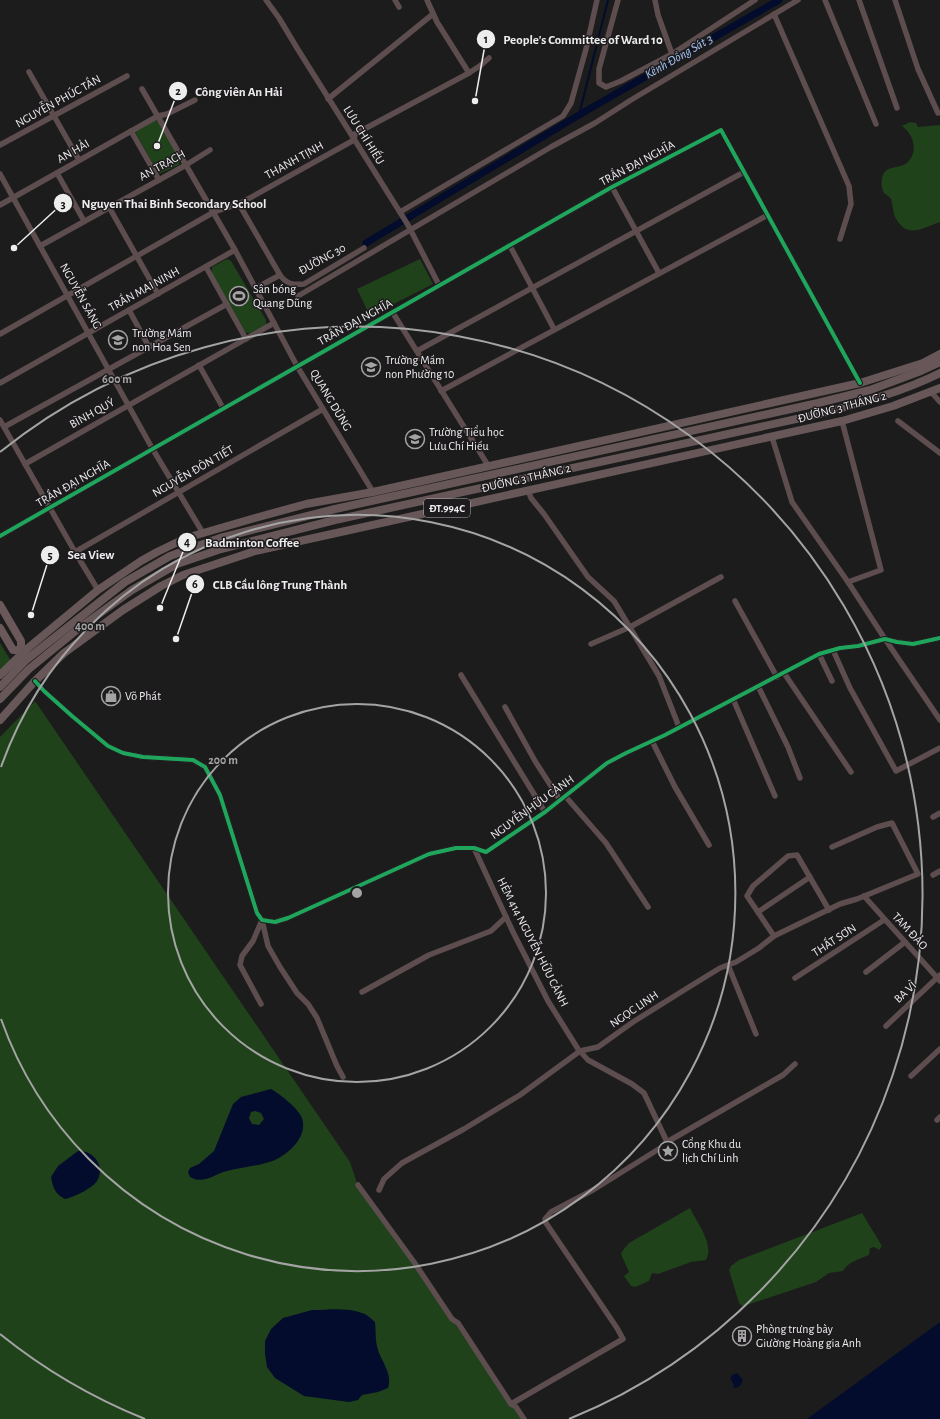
<svg xmlns="http://www.w3.org/2000/svg" width="940" height="1419" font-family="'Alegreya Sans',sans-serif">
<style>
.green{fill:#1f421a}
.water{fill:#030c2c;fill-rule:evenodd}
.lines{fill:none;stroke-linecap:round;stroke-linejoin:round}
.stream{stroke:#030c2c;stroke-width:2}
.canal{stroke:#030c2c;stroke-width:7}
.minor{stroke:#5d4d4f;stroke-width:5.5}
.secondary{stroke:#6b585b;stroke-width:8}
.primary{stroke:#685758;stroke-width:8}
.cycleway-casing{stroke:#1d1b1d;stroke-width:6}
.cycleway{stroke:#20a55d;stroke-width:4}
.ring{fill:none;stroke:#a4a4a4;stroke-width:2}
.labels{text-anchor:middle;dominant-baseline:central;stroke-width:3;stroke-linejoin:round;paint-order:stroke}
.shield{fill:#1d1b1d;stroke:#afaeaf;stroke-width:1}
.shield-label{font-size:11px;font-weight:bold;fill:#eeedee}
.street-label{font-size:12px;fill:#eeedee;stroke:#1d1b1d}
.poi-label{font-size:12px;fill:#eeedee;stroke:#1d1b1d;text-anchor:start}
.water-label{font-size:13px;font-style:italic;fill:#a2c4f3;stroke:#1d1b1d}
.centre{fill:#a4a4a4;stroke:#1d1b1d;stroke-width:2}
.ring-label{font-size:12px;text-anchor:middle;font-weight:bold;fill:#a4a4a4;stroke:#1d1b1d;stroke-width:3;stroke-linejoin:round;paint-order:stroke}
.leader{fill:none;stroke:#eeedee;stroke-width:1.5}
.callout-dot{fill:#eeedee;stroke:#1d1b1d;stroke-width:1.5}
.mark-label{font-size:12px;text-anchor:middle;font-weight:bold;fill:#111}
.callout-label{font-size:13px;text-anchor:middle;font-weight:bold;fill:#eeedee;stroke:#1d1b1d;stroke-width:3;stroke-linejoin:round;paint-order:stroke}
</style>
<rect width="100%" height="100%" fill="#1c1c1c"/>
<g class="green">
<polygon points="156,120 158,122 180,159 179,165 159,174 135,132"/>
<path d="M910,122l6,1 2,4 22,-2v97c-18,6 -33,18 -45,-5 -2,-5 -2,-12 -4,-18 -2,-3 -5,-4 -7,-6 -3,-5 -3,-13 -1,-18 4,-10 16,-6 24,-12 12,-11 7,-28 -5,-37z"/>
<polygon points="227,259 231,261 266,320 266,325 251,334 245,332 212,273 212,267"/>
<polygon points="420,259 433,284 370,316 357,289"/>
<polygon points="0,643 11,661 0,672"/>
<polygon points="35,701 350,1162 357,1183 521,1419 0,1419 0,737"/>
<path d="M690,1208c6,13 25,37 16,52l-15,2 -33,12 -6,-1 -3,8 -14,6 -4,-1 -7,-10 5,-4 -8,-18 2,-4 6,-7z"/>
<path d="M862,1213l20,33 -3,4 -5,-3 -4,1 -1,7c-10,4 -21,7 -26,16l-14,2 -13,9 -66,22 -8,2 -3,-3 -10,-33 2,-4 8,-6z"/>
</g>
<g class="water">
<path d="M271,1089c9,5 27,19 31,29 6,18 -12,35 -27,42 -15,6 -32,7 -48,11 -13,3 -23,14 -37,6l-2,-5 2,-4 9,-4 15,-13 19,-47 8,-7zM255,1111l6,2 3,6 -5,6 -7,-1 -3,-6 2,-6z"/>
<path d="M78,1151c16,-1 28,16 19,30 -4,7 -25,17 -32,18 -10,-5 -12,-11 -14,-22l7,-11z"/>
<path d="M312,1310c16,0 35,-3 50,3 5,1 9,6 13,9 1,8 0,19 3,28 4,12 15,25 10,38l-10,4 -16,3 -4,5 -9,2 -45,-6 -29,-18 -8,-11 -2,-13v-13l6,-12 12,-11z"/>
<polygon points="940,1322 940,1419 807,1419"/>
<polygon points="737,1373 743,1380 740,1386 736,1388 734,1388 733,1383 730,1379 732,1375"/>
</g>
<g class="lines">
<polyline class="stream" points="579,115 608,0"/>
<polyline class="canal" points="366,243 579,115 779,0"/>
<g class="minor">
<polyline points="266,0 279,18 297,48 408,225 439,285"/>
<polyline points="395,0 399,7"/>
<polyline points="427,0 437,22 469,73"/>
<polyline points="618,0 599,69 599,83 606,87 621,81 672,54 755,0"/>
<polyline points="655,0 658,15 672,54"/>
<polyline points="825,0 876,124"/>
<polyline points="859,0 897,108"/>
<polyline points="895,0 918,69 938,113"/>
<polyline points="774,14 849,186 851,204 840,239"/>
<polyline points="29,72 79,160"/>
<polyline points="142,89 235,250 297,366 373,492"/>
<polyline points="328,99 433,14"/>
<polyline points="131,131 159,180"/>
<polyline points="0,145 127,76"/>
<polyline points="57,173 84,221"/>
<polyline points="0,174 152,448 203,533"/>
<polyline points="612,187 659,273"/>
<path d="M239,204l41,71c6,9 13,10 24,9l60,-36"/>
<polyline points="0,205 158,116 167,114 195,100"/>
<polyline points="109,207 158,294"/>
<polyline points="400,212 563,116 571,103 586,49 597,0"/>
<polyline points="40,246 186,165 210,150"/>
<polyline points="510,246 554,329"/>
<polyline points="206,267 246,339"/>
<polyline points="256,288 280,275"/>
<polyline points="298,296 551,147 595,123 631,100 798,0"/>
<polyline points="129,310 149,347"/>
<polyline points="393,313 489,467"/>
<polyline points="0,334 214,212 239,204 354,140 355,134 469,73 481,65 489,58"/>
<polyline points="417,351 744,172"/>
<polyline points="199,365 223,408"/>
<polyline points="0,383 235,250"/>
<polyline points="441,391 768,215"/>
<polyline points="931,392 940,402"/>
<polyline points="0,420 75,552 98,590"/>
<polyline points="842,421 881,570 848,582"/>
<polyline points="898,421 940,453"/>
<polyline points="4,427 227,304"/>
<polyline points="772,437 792,502 848,582 885,639 940,720"/>
<polyline points="25,464 274,323"/>
<polyline points="528,490 531,498 544,514 588,577 614,601 659,676 679,727"/>
<polyline points="0,536 612,187 721,130 860,383"/>
<polyline points="75,552 323,409"/>
<polyline points="735,601 777,677"/>
<polyline points="591,644 630,627 721,577"/>
<polyline points="833,650 850,688 896,771 940,748"/>
<polyline points="819,654 832,681"/>
<polyline points="784,673 851,772"/>
<polyline points="461,675 545,812"/>
<polyline points="35,681 44,691 72,716 108,746 123,753 143,757 193,760 205,767 220,795 257,913 262,920 275,922 288,918 429,854 456,848 474,848 486,852 545,812 607,763 626,753 665,735 819,654 840,648 858,646 885,639 897,642 913,644 940,638"/>
<polyline points="758,686 788,747 800,778"/>
<polyline points="733,699 775,796"/>
<polyline points="505,707 535,761 560,800"/>
<polyline points="652,741 675,787 709,845"/>
<polyline points="566,797 606,843 648,907"/>
<polyline points="933,817 940,813"/>
<polyline points="474,848 513,932 548,1001 578,1049 588,1060 632,1084 644,1093 667,1142 670,1144"/>
<polyline points="933,875 940,871"/>
<polyline points="864,896 940,981"/>
<polyline points="758,912 810,877"/>
<polyline points="774,936 747,896 753,886 788,856 797,855 829,910"/>
<polyline points="728,965 756,1034"/>
<polyline points="866,972 905,942"/>
<polyline points="795,978 884,920"/>
<polyline points="362,992 429,955 491,931 506,917"/>
<polyline points="261,1004 240,965 242,956 253,941 262,920 268,946 280,967 297,993 308,1004 317,1018 337,1066 343,1077"/>
<polyline points="886,1026 940,975"/>
<polyline points="911,1076 940,1049"/>
<polyline points="937,1120 940,1117"/>
<polyline points="358,1185 414,1262 452,1319 458,1323 511,1404 516,1407 524,1419"/>
<polyline points="379,1190 384,1179 402,1163 464,1129 520,1095 580,1051 598,1047 633,1022 689,987 720,968 736,962 759,948 774,936 840,904 857,899 918,874 892,823 877,827 832,847"/>
<polyline points="511,1404 623,1339 617,1328 546,1223 545,1219 551,1212 593,1190 662,1147 667,1142 783,1075 795,1064"/>
</g>
<g class="secondary">
<polyline points="0,605 21,641 21,650 22,653"/>
<polyline points="0,628 13,650 21,650"/>
</g>
<g class="primary">
<polyline points="0,675 28,648 98,590 141,561 157,552 186,538 255,518 306,504 373,492 860,383 923,363 940,354"/>
<polyline points="0,687 26,660 125,582 170,556 220,538 335,509 818,403 870,390 921,371 940,362"/>
<path d="M0,699l29,-30 49,-40 54,-39 45,-26 44,-15 114,-29 484,-106c41,-11 83,-22 121,-41"/>
<polyline points="0,720 34,682 64,653 123,610 161,586 183,575 255,551 842,421 893,406 940,388"/>
</g>
<defs>
<g id="cycleway">
<polyline points="0,536 612,187 721,130 860,383"/>
<polyline points="35,681 44,691 72,716 108,746 123,753 143,757 193,760 205,767 220,795 257,913 262,920 275,922 288,918 429,854 456,848 474,848 486,852 545,812 607,763 626,753 665,735 819,654 840,648 858,646 885,639 897,642 913,644 940,638"/>
</g>
</defs>
<use href="#cycleway" class="cycleway-casing"/>
<use href="#cycleway" class="cycleway"/>
</g>
<g class="ring">
<circle cx="357" cy="893" r="189"/>
<path d="M1 767A378 378 0 1 1 1 1019"/>
<path d="M145 1419A567 567 0 0 1 0 1334M0 452A567 567 0 1 1 569 1419"/>
</g>
<defs>
<symbol id="stadium-ring" viewBox="-11 -11 22 22"><circle r="9.5" fill="#1d1b1d" stroke="#a4a4a4" stroke-width="1.5"/><path d="M0-5a6.5 5 0 1 0 0 10a6.5 5 0 1 0 0-10ZM-3.5-1.8h7v3.6h-7Z" fill="#a4a4a4"/></symbol>
<symbol id="school-ring" viewBox="-11 -11 22 22"><circle r="9.5" fill="#1d1b1d" stroke="#a4a4a4" stroke-width="1.5"/><path d="M0-5L7-2L0 1L-7-2ZM-4 1L0 2.5L4 1V4Q0 6-4 4Z" fill="#a4a4a4"/></symbol>
<symbol id="shop-ring" viewBox="-11 -11 22 22"><circle r="9.5" fill="#1d1b1d" stroke="#a4a4a4" stroke-width="1.5"/><path d="M-5-2.5h2.3a2.7 3.5 0 0 1 5.4 0H5L5.5 6h-11ZM-1.5-2.5h3a1.5 2.3 0 0 0-3 0Z" fill="#a4a4a4"/></symbol>
<symbol id="sight-ring" viewBox="-11 -11 22 22"><circle r="9.5" fill="#1d1b1d" stroke="#a4a4a4" stroke-width="1.5"/><path d="M0-6L1.8-2.2L6-1.7L2.9 1.2L3.7 5.4L0 3.3L-3.7 5.4L-2.9 1.2L-6-1.7L-1.8-2.2Z" fill="#a4a4a4"/></symbol>
<symbol id="building-ring" viewBox="-11 -11 22 22"><circle r="9.5" fill="#1d1b1d" stroke="#a4a4a4" stroke-width="1.5"/><path d="M-4-6H4V6H1V3H-1V6H-4ZM-2.5-4.3h1.7v1.8h-1.7ZM.8-4.3h1.7v1.8H.8ZM-2.5-1h1.7V.8h-1.7ZM.8-1h1.7V.8H.8Z" fill="#a4a4a4"/></symbol>
</defs>
<g fill-rule="evenodd">
<use href="#stadium-ring" x="228" y="285" width="22" height="22"/>
<use href="#school-ring" x="107" y="329" width="22" height="22"/>
<use href="#school-ring" x="360" y="356" width="22" height="22"/>
<use href="#school-ring" x="404" y="428" width="22" height="22"/>
<use href="#shop-ring" x="100" y="685" width="22" height="22"/>
<use href="#sight-ring" x="657" y="1140" width="22" height="22"/>
<use href="#building-ring" x="731" y="1325" width="22" height="22"/>
</g>
<g class="labels">
<rect class="shield" x="424" y="499" width="46" height="18" rx="3"/>
<g class="shield-label">
<text x="447" y="508">ĐT.994C</text>
</g>
<g class="street-label">
<text transform="translate(58 101) rotate(-29)">NGUYỄN PHÚC TẦN</text>
<text transform="translate(364 135) rotate(58)">LƯU CHÍ HIẾU</text>
<text transform="translate(73 151) rotate(-30)">AN HẢI</text>
<text transform="translate(294 160) rotate(-29)">THANH TỊNH</text>
<text transform="translate(637 163) rotate(-28)">TRẦN ĐẠI NGHĨA</text>
<text transform="translate(162 165) rotate(-29)">AN TRẠCH</text>
<text transform="translate(322 259) rotate(-29)">ĐƯỜNG 30</text>
<text transform="translate(144 289) rotate(-29)">TRẦN MAI NINH</text>
<text transform="translate(81 296) rotate(61)">NGUYỄN SÁNG</text>
<text transform="translate(355 322) rotate(-29)">TRẦN ĐẠI NGHĨA</text>
<text transform="translate(331 400) rotate(59)">QUANG DŨNG</text>
<text transform="translate(842 407) rotate(-15)">ĐƯỜNG 3 THÁNG 2</text>
<text transform="translate(92 413) rotate(-29)">BÌNH QUÝ</text>
<text transform="translate(193 471) rotate(-30)">NGUYỄN ĐÔN TIẾT</text>
<text transform="translate(526 478) rotate(-13)">ĐƯỜNG 3 THÁNG 2</text>
<text transform="translate(73 483) rotate(-30)">TRẦN ĐẠI NGHĨA</text>
<text transform="translate(532 807) rotate(-36)">NGUYỄN HỮU CẢNH</text>
<text transform="translate(910 931) rotate(47)">TAM ĐẢO</text>
<text transform="translate(834 940) rotate(-33)">THẤT SƠN</text>
<text transform="translate(533 942) rotate(63)">HẺM 414 NGUYỄN HỮU CẢNH</text>
<text transform="translate(905 992) rotate(-43)">BA VÌ</text>
<text transform="translate(634 1009) rotate(-34)">NGỌC LINH</text>
</g>
<g class="poi-label">
<text x="253" y="289">Sân bóng<tspan x="253" dy="14">Quang Dũng</tspan></text>
<text x="132" y="333">Trường Mầm<tspan x="132" dy="14">non Hoa Sen</tspan></text>
<text x="385" y="360">Trường Mầm<tspan x="385" dy="14">non Phường 10</tspan></text>
<text x="429" y="432">Trường Tiểu học<tspan x="429" dy="14">Lưu Chí Hiếu</tspan></text>
<text x="125" y="696">Võ Phát</text>
<text x="682" y="1144">Cổng Khu du<tspan x="682" dy="14">lịch Chí Linh</tspan></text>
<text x="756" y="1329">Phòng trưng bày<tspan x="756" dy="14">Giường Hoàng gia Anh</tspan></text>
</g>
<g class="water-label">
<text transform="translate(679 57) rotate(-30)">Kênh Đồng Sát 3</text>
</g>
</g>
<circle cx="357" cy="893" r="6" class="centre"/>
<g class="ring-label">
<text x="117" y="383">600 m</text>
<text x="90" y="630">400 m</text>
<text x="223" y="764">200 m</text>
</g>
<path class="leader" d="M475 101L486 39M157 146L178 91M14 248L63 203M160 608L187 542M31 615L50 555M176 639L195 584"/>
<g class="callout-dot">
<circle cx="475" cy="101" r="4"/>
<circle cx="157" cy="146" r="4"/>
<circle cx="14" cy="248" r="4"/>
<circle cx="160" cy="608" r="4"/>
<circle cx="31" cy="615" r="4"/>
<circle cx="176" cy="639" r="4"/>
<circle cx="486" cy="39" r="10"/>
<circle cx="178" cy="91" r="10"/>
<circle cx="63" cy="203" r="10"/>
<circle cx="187" cy="542" r="10"/>
<circle cx="50" cy="555" r="10"/>
<circle cx="195" cy="584" r="10"/>
</g>
<g class="mark-label">
<text x="486" y="43">1</text>
<text x="178" y="95">2</text>
<text x="63" y="208">3</text>
<text x="187" y="546">4</text>
<text x="50" y="559">5</text>
<text x="195" y="588">6</text>
</g>
<g class="callout-label">
<text x="583" y="44">People's Committee of Ward 10</text>
<text x="239" y="96">Công viên An Hải</text>
<text x="174" y="208">Nguyen Thai Binh Secondary School</text>
<text x="252" y="547">Badminton Coffee</text>
<text x="91" y="559">Sea View</text>
<text x="280" y="589">CLB Cầu lông Trung Thành</text>
</g>
</svg>
